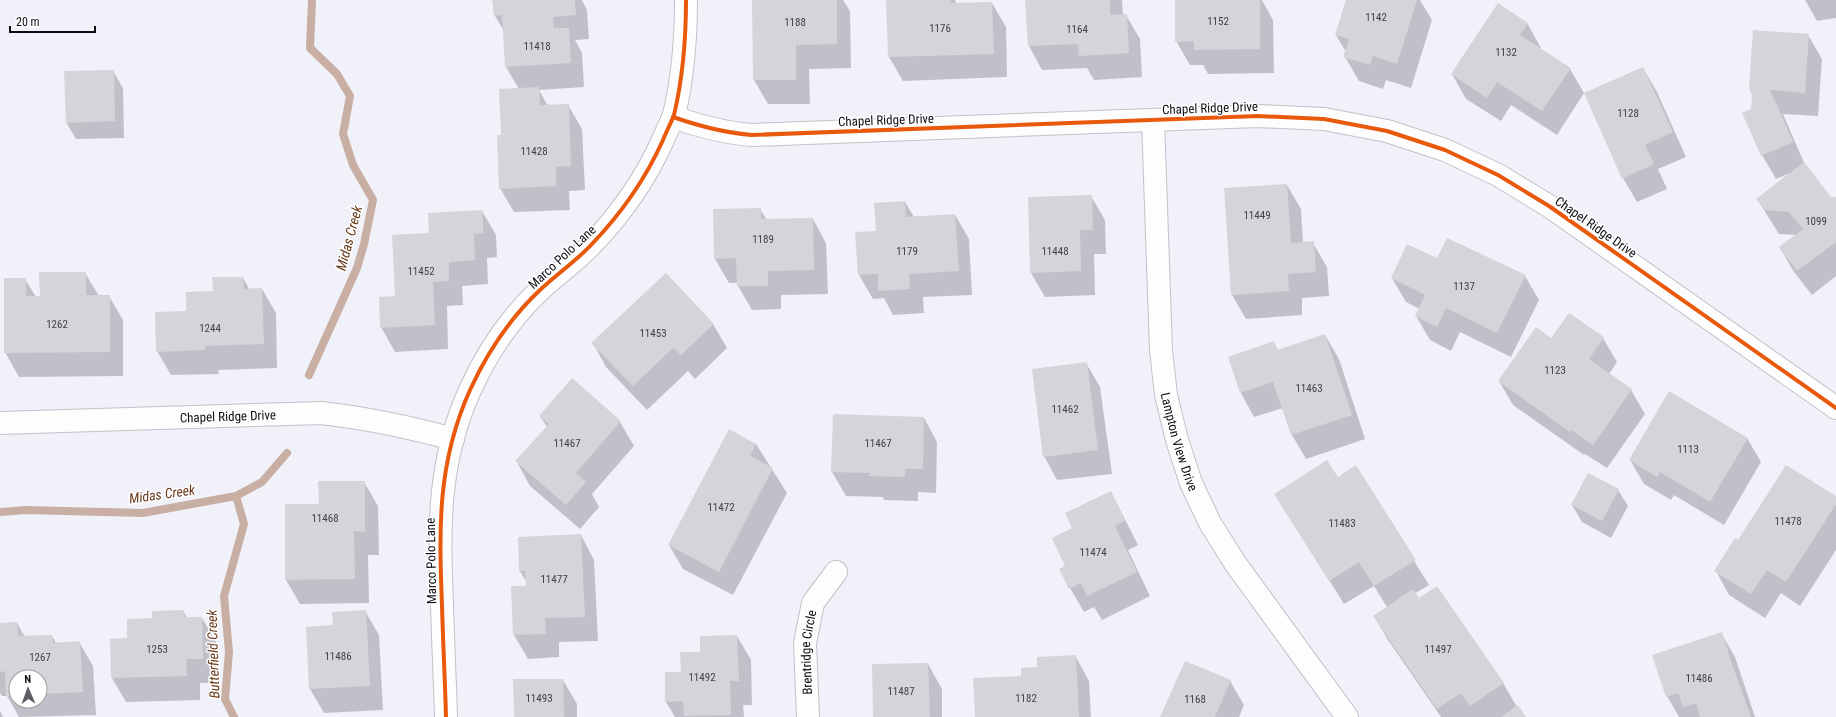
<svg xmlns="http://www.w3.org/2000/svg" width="1836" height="717" font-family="'Roboto Condensed',sans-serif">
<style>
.shadow{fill:#0003;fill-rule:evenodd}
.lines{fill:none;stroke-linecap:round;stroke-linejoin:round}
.stream{stroke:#c8aea3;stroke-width:8}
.building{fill:#d4d4db}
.street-casing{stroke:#c2c1c8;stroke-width:24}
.street{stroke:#fdfdfe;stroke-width:22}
.cycleway-casing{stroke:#fff;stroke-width:6}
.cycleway{stroke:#e8590c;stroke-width:4}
.labels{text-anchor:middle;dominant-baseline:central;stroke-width:3;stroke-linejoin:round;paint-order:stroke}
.number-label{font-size:11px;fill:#403f45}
.street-label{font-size:13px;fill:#0e0d13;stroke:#fff}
.water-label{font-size:14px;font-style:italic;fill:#683818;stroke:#fff}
</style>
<rect width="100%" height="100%" fill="#f1f1fa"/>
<g class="shadow">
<polygon points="493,0 582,0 587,10 589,39 575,40 582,53 584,87 539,90 548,106 568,105 582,129 585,190 569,191 570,210 514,212 500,188 502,136 519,89 506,67 504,31 495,16"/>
<polygon points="753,0 843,0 850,11 851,68 809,69 810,104 768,104 754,80"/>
<polygon points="887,0 955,0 957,4 992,3 1006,27 1007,77 903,81 889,57"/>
<polygon points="1026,0 1122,0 1123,15 1126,15 1140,39 1142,77 1094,80 1087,68 1042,70 1029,46"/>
<polygon points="1176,0 1262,0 1273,20 1274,73 1208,74 1203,65 1190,65 1176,41"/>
<polygon points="1347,0 1420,0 1432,20 1411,88 1386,80 1383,89 1359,81 1345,57 1346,52 1336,35"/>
<polygon points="1805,0 1836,0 1836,18 1817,21"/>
<polygon points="1527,23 1541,48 1540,49 1570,69 1584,93 1557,135 1511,105 1501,121 1466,99 1452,74"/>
<polygon points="1808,35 1822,59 1818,116 1783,114 1805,165 1830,198 1836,198 1836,276 1812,295 1794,272 1780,248 1796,235 1779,234 1757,199 1790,173 1776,179 1762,155 1752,109"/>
<polygon points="1643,68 1657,92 1686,157 1658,169 1667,189 1637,202 1623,178"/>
<polygon points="113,71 123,88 124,138 76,139 66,122"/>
<polygon points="1287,185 1301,209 1303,243 1313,243 1327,267 1329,296 1302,298 1302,315 1246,319 1232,295"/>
<polygon points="1091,196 1105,220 1106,254 1094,254 1095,295 1045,297 1031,273"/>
<polygon points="905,202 914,217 955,215 969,239 972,295 923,297 924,313 893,315 884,298 873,299 859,275"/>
<polygon points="760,209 767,220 813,219 826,243 828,294 781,295 781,309 752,310 738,286 738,283 729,283 715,259"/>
<polygon points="482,211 496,235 497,257 487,258 488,284 462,286 463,305 447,306 448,349 395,352 381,327 430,234"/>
<polygon points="1438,260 1525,276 1539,300 1511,357 1460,332 1451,351 1430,340 1416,316 1420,309 1406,302 1392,278"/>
<polygon points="85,273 99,296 109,296 123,320 123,376 19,377 5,352 25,279 36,297 41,297"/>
<polygon points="243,278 250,290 262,289 276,313 277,368 218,370 219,374 171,375 157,351 187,312 214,292"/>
<polygon points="1570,314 1603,338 1617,362 1609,374 1631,390 1645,414 1607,468 1585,454 1584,455 1513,405 1499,381 1552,340"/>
<polygon points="713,324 727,348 695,379 688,371 647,410 606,367 593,343"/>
<polygon points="1325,335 1339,359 1365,439 1306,459 1292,435 1283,408 1254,417 1241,393 1229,357 1274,342 1278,351"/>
<polygon points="1086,363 1100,387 1112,474 1057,480 1044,456"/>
<polygon points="572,380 620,422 634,446 592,494 599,507 580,529 530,486 517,462 547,427 540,416"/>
<polygon points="834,415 924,418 937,442 936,493 918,492 918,501 884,500 883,497 846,496 832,472"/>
<polygon points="1747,438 1761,462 1724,525 1674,495 1671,500 1644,484 1630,460"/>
<polygon points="756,444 787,493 733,595 683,569 669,545"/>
<polygon points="1356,467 1429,585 1414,594 1503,683 1517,707 1525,717 1441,717 1388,640 1374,616 1387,607 1374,586 1344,604 1275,494 1338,478"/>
<polygon points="364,482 378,506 379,555 368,555 369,603 300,604 286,580 286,505 320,505"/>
<polygon points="1618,490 1628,506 1611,538 1582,522 1572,505"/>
<polygon points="1111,492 1138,545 1128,550 1150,596 1102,620 1094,607 1084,612 1070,588 1066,566 1074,529"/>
<polygon points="1836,497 1836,550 1800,606 1781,593 1765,618 1729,595 1716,571 1739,541"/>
<polygon points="581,535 594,560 598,641 559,642 559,657 528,659 514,635 527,587 527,583 520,571 519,538"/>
<polygon points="183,611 187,618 202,618 216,642 217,683 200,683 200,700 126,702 112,678 111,640 128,639 153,619"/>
<polygon points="365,611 379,635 383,710 324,713 310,689 307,628 334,626"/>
<path d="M17,623l8,14 27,-1 4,7 23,-1 14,24 3,49 -77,2 -12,-21h-5l-2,-3v-69zM16,677h24v24h-24z"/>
<polygon points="1721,633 1735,657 1755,717 1679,717 1667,696"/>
<polygon points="737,636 751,660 752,705 743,705 744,717 675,717 666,702 682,673 701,653"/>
<polygon points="1076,657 1089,681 1091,717 976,717 1022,677 1038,668"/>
<polygon points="928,664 942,689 942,717 874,717"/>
<polygon points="563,680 577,704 577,717 515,717"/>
<polygon points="1230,681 1244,705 1239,717 1161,717"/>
<polygon points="0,711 3,717 0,717"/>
</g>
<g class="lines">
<g class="stream">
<polyline points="309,375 357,268 364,244 373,200 353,165 343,134 350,96 337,74 310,48 312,0"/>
<polyline points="0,512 26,510 143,513 236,496 262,482 287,453"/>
<polyline points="234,717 225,699 229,652 224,596 244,524 236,496"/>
</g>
</g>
<g class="building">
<polygon points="492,0 575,0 576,15 553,17 554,28 569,28 571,63 505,67 502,15 494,16"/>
<polygon points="752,0 837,0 837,44 796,45 796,80 753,80"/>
<polygon points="886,0 951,0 951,3 992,2 994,54 888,57"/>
<polygon points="1025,0 1110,0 1110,15 1127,14 1129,53 1079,56 1078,44 1028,46"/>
<polygon points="1175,0 1260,0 1260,49 1194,50 1194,41 1175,42"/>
<polygon points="1346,0 1417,0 1397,64 1373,56 1370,65 1343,57 1349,39 1335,35"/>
<polygon points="1498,3 1528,23 1520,35 1571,68 1542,111 1497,82 1487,98 1451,74"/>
<polygon points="1753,30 1809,34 1805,93 1770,90 1793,142 1761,156 1742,113 1751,109 1752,95 1749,89"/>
<polygon points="1643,67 1673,132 1645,145 1654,164 1622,179 1584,93"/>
<polygon points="114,70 115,121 66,123 64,71"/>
<polygon points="539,87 540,105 569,104 571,166 556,167 556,186 499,189 497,135 501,135 499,89"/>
<polygon points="1804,162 1831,197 1836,197 1836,242 1797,271 1779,247 1803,229 1789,212 1765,210 1756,199"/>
<polygon points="1287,184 1291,243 1314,241 1316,272 1288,274 1289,291 1231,295 1224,188"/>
<polygon points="1092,195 1093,230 1080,230 1081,271 1030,273 1028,197"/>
<polygon points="905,201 906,217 955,214 959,271 909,274 910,289 878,291 878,274 858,275 855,232 876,231 874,203"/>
<polygon points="761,208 761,219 813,218 814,270 768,271 768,286 737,286 736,258 714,259 713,209"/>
<polygon points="483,210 483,233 474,234 475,260 449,262 449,281 433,282 435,325 380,328 379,297 395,296 392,235 429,233 428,213"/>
<polygon points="1447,238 1526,275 1497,333 1446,308 1437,327 1415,316 1425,295 1391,278 1407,244 1437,258"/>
<polygon points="39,272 86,272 86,295 110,295 110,352 4,353 4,278 26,278 26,296 40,296"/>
<polygon points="666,273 714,324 681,355 673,348 633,386 591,343"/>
<polygon points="212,277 243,277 244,289 262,288 264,344 205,346 205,350 156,352 155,312 186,311 186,292 213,291"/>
<polygon points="1569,313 1604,337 1589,359 1632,389 1593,445 1571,430 1570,432 1498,381 1536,327 1551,338"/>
<polygon points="1325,334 1352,415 1291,435 1273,382 1240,393 1228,357 1274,341 1277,350"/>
<polygon points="1087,362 1098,450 1043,457 1032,369"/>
<polygon points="572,378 621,421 576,473 586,482 566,505 515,461 549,424 539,416"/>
<polygon points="1669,391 1748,438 1710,502 1660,472 1657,477 1629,460"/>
<polygon points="833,414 924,417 923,469 905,469 905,477 869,476 870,473 831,472"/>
<polygon points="729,429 756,444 750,456 773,468 719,572 668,545"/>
<polygon points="1327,460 1338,477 1356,465 1416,560 1374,586 1359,562 1329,581 1274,494"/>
<polygon points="1786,465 1836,496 1836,504 1786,582 1767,570 1751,594 1714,571 1735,538 1738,540"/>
<polygon points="1588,473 1619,489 1602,521 1571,505"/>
<polygon points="318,481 365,481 365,532 354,531 355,579 285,580 285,504 319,504"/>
<polygon points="1111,491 1125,521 1115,526 1137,572 1087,596 1081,583 1069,589 1059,569 1065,566 1052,538 1072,528 1065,513"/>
<polygon points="581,534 585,617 545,618 546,634 513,635 511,586 526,586 525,571 519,571 518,537"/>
<polygon points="1437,586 1504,683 1470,706 1461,693 1437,709 1373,616 1413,589 1419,598"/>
<polygon points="184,610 184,617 202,617 203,659 186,659 187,676 111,678 110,639 127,638 127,619 152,618 152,611"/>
<polygon points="366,610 370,686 309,689 306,627 333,625 332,612"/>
<polygon points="17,622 18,636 52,635 53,643 80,641 83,692 40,694 40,677 16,677 16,695 6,696 5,671 0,672 0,623"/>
<polygon points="1722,632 1732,664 1751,717 1700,717 1696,703 1683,707 1678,693 1666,697 1652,655"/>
<polygon points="737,635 739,681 730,681 731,715 684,716 683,701 665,702 665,672 681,672 680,652 700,652 700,636"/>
<polygon points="1076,655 1079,717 975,717 973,678 1021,676 1021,668 1037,667 1037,657"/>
<polygon points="1185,661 1231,680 1215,717 1160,717"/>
<polygon points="928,663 930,717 873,717 872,664"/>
<polygon points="513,679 563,679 564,717 514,717"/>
<polygon points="1518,705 1526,717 1501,717"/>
</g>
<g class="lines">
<defs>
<g id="street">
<path d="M673,117c26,9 51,16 79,18l506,-19 66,3 63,12 58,19 53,25 51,31 287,202"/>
<path id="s1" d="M1153,120l8,230 5,45 11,45 14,43 19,40 25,40 112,154"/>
<path id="s2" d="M0,423l321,-10c45,5 88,14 132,26"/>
<path d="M446,717c-1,-37 -3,-74 -4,-112 -3,-76 -5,-142 28,-215 17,-37 40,-72 70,-100 17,-16 36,-29 51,-45 30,-31 54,-65 72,-105 3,-8 8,-17 11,-25 9,-38 12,-76 12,-115"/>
<path id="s3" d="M808,717l-3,-74 8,-40 23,-31"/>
</g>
</defs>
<use href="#street" class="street-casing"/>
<use href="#street" class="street"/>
<defs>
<g id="cycleway">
<path d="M673,117c26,9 51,16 79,18l506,-19 66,3 63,12 58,19 53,25 51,31 287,202"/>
<path d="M446,717c-1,-37 -3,-74 -4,-112 -3,-76 -5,-142 28,-215 17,-37 40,-72 70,-100 17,-16 36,-29 51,-45 30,-31 54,-65 72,-105 3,-8 8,-17 11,-25 9,-38 12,-76 12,-115"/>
</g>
</defs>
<use href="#cycleway" class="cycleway-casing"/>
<use href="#cycleway" class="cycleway"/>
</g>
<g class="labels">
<g class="number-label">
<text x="1376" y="17">1142</text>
<text x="1218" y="21">1152</text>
<text x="795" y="22">1188</text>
<text x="940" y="28">1176</text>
<text x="1077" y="29">1164</text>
<text x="537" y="46">11418</text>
<text x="1506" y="52">1132</text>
<text x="1628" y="113">1128</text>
<text x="534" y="151">11428</text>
<text x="1257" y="215">11449</text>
<text x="1816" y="221">1099</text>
<text x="763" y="239">1189</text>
<text x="907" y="251">1179</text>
<text x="1055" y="251">11448</text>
<text x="421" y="271">11452</text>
<text x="1464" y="286">1137</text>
<text x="57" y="324">1262</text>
<text x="210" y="328">1244</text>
<text x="653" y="333">11453</text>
<text x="1555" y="370">1123</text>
<text x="1309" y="388">11463</text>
<text x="1065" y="409">11462</text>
<text x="567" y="443">11467</text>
<text x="878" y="443">11467</text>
<text x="1688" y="449">1113</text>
<text x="721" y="507">11472</text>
<text x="325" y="518">11468</text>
<text x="1788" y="521">11478</text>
<text x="1342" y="523">11483</text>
<text x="1093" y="552">11474</text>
<text x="554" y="579">11477</text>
<text x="157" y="649">1253</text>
<text x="1438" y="649">11497</text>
<text x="338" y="656">11486</text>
<text x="40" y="657">1267</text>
<text x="702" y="677">11492</text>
<text x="1699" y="678">11486</text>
<text x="901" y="691">11487</text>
<text x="539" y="698">11493</text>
<text x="1026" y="698">1182</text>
<text x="1195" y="699">1168</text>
</g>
<g class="street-label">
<text transform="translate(1210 108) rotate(-2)">Chapel Ridge Drive</text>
<text transform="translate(886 120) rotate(-2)">Chapel Ridge Drive</text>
<text transform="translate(1596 227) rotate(35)">Chapel Ridge Drive</text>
<text transform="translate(562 257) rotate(-43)">Marco Polo Lane</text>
<text stroke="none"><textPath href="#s2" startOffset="228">Chapel Ridge Drive</textPath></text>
<text stroke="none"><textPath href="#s1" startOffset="324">Lampton View Drive</textPath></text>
<text transform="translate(431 561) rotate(-91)">Marco Polo Lane</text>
<text stroke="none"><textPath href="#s3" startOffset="65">Brentridge Circle</textPath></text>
</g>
<g class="water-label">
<text transform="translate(349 238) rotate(-75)">Midas Creek</text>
<text transform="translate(162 494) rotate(-8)">Midas Creek</text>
<text transform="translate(213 654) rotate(-92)">Butterfield Creek</text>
</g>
</g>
<g transform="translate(28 689) rotate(358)"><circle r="19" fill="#ffffff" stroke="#9f9ea1"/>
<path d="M0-3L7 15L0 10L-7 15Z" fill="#5d5d64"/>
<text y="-6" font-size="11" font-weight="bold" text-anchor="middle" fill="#0e0d13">N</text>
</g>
<path d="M10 26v6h85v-6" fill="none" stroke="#0e0d13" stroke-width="2"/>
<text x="16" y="26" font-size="12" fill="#0e0d13" stroke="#ffffff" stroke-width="3" paint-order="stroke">20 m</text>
</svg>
